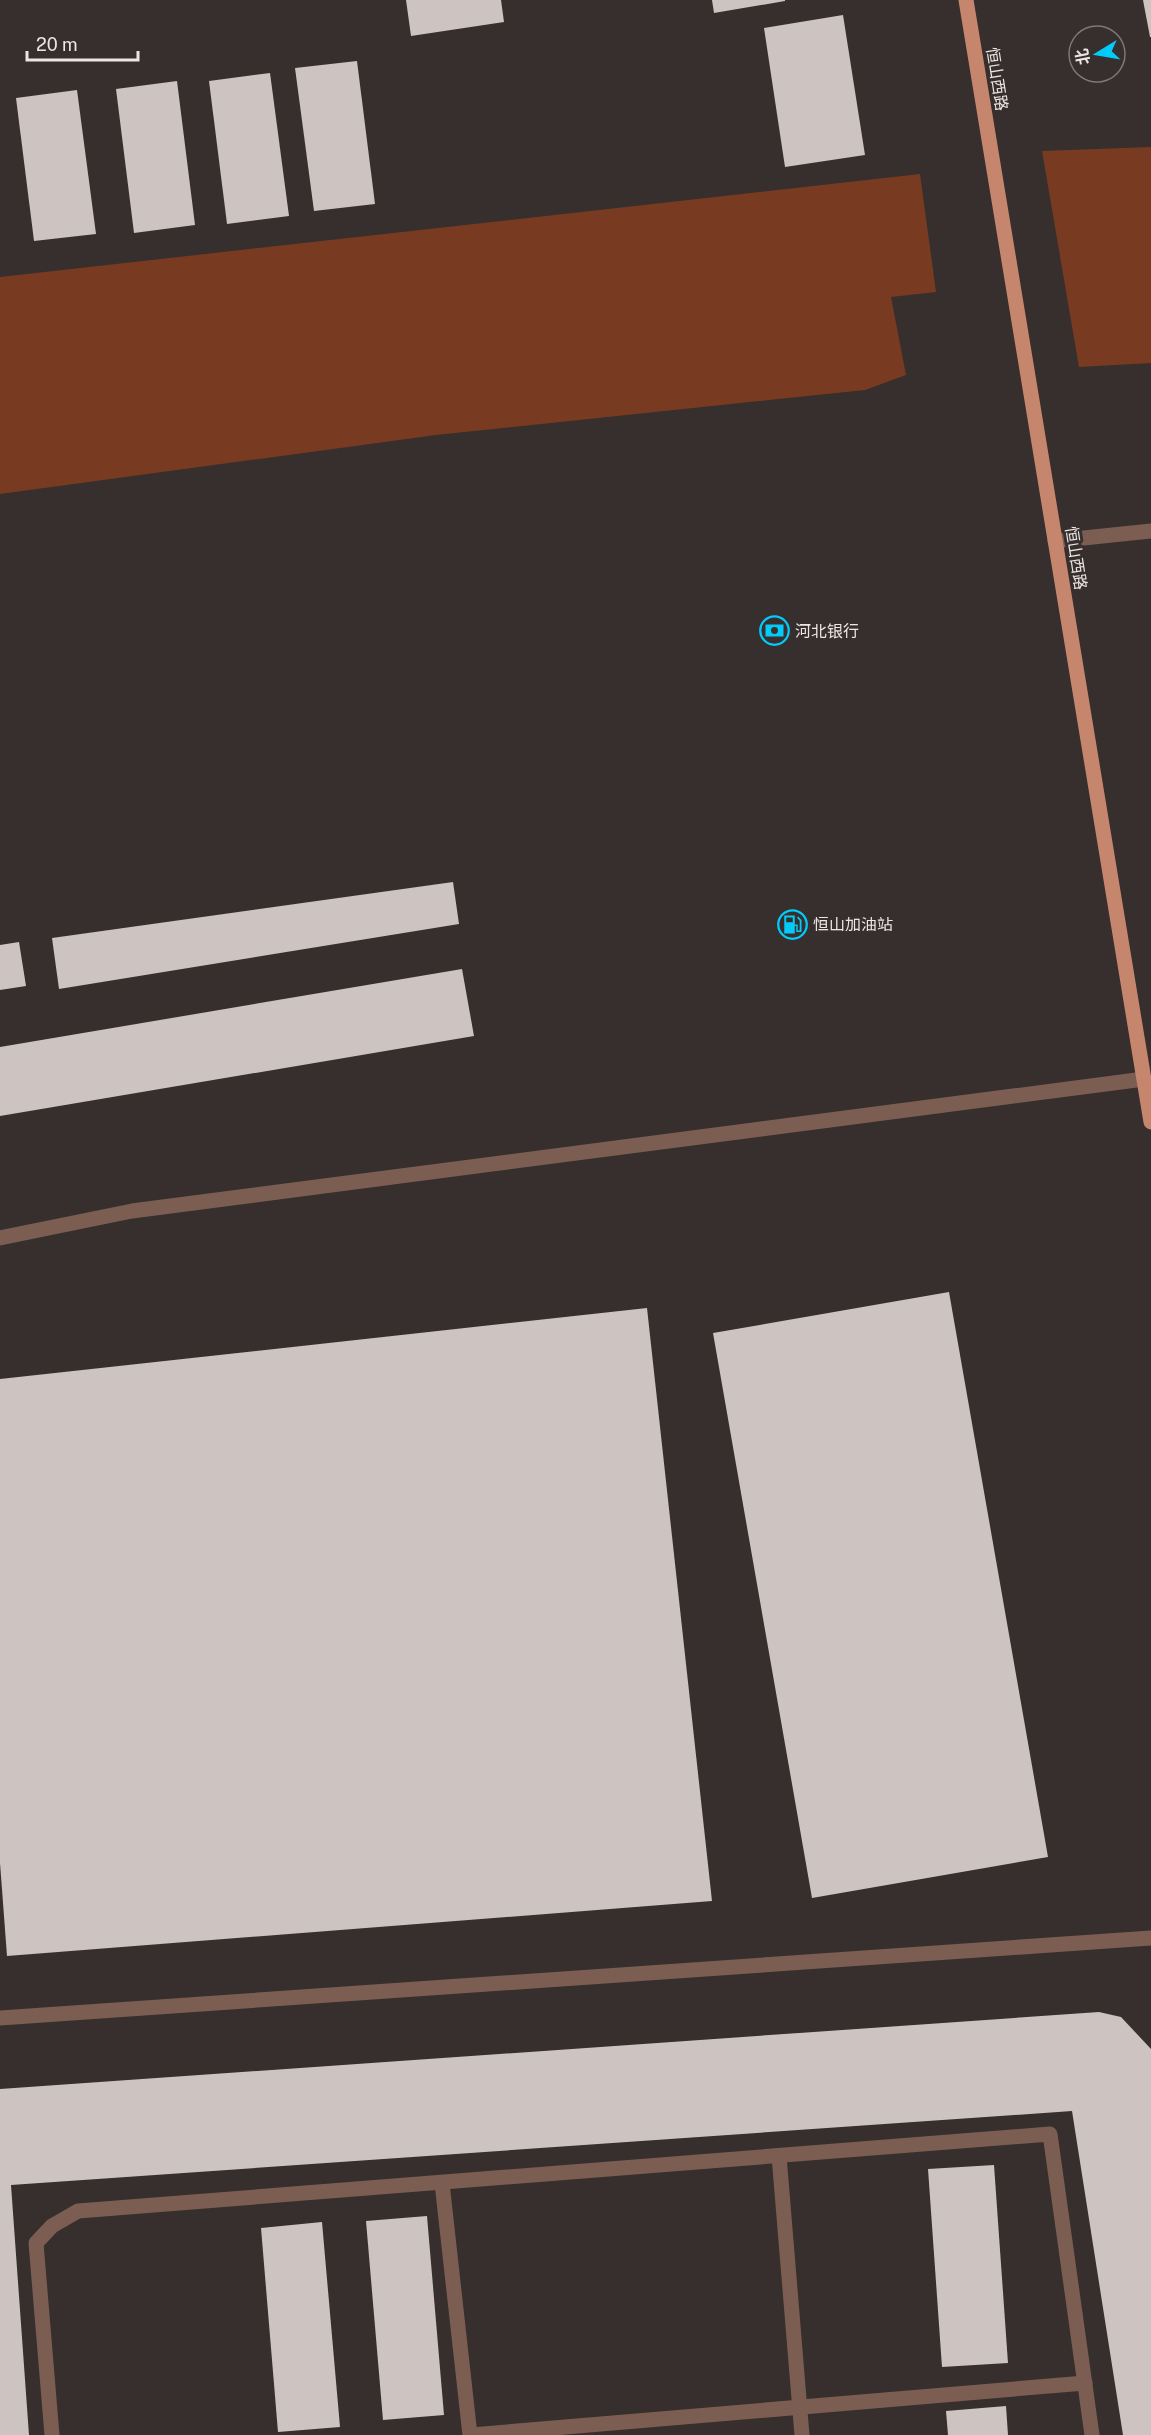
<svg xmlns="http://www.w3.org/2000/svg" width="1151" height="2435" font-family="'Public Sans','Noto Sans SC',sans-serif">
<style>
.green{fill:#783b22}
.building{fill:#cdc4c1}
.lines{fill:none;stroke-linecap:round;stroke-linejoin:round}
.minor{stroke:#7c5d51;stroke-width:15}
.major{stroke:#c6866d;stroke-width:15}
.labels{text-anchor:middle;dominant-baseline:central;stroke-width:6;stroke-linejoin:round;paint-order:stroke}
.street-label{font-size:16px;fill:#eae6e4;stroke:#362f2d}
.poi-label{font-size:16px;fill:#eae6e4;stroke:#362f2d;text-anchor:start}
</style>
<rect width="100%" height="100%" fill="#362f2d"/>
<g class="green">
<polygon points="1151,147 1151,363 1079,367 1042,151"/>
<polygon points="920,174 936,292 891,297 906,375 865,390 436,435 0,494 0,277"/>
</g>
<g class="building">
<polygon points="406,0 501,0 504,22 411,36"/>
<polygon points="712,0 785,0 785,1 714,13"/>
<polygon points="1143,0 1151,0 1151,37 1150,37"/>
<polygon points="843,15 865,155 785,167 764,28"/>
<polygon points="357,61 375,204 314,211 295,68"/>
<polygon points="270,73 289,216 227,224 209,81"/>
<polygon points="177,81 195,225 134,233 116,89"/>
<polygon points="77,90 96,234 34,241 16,98"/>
<polygon points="453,882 459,924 59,989 52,938"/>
<polygon points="19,942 26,986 0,990 0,945"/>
<polygon points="462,969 474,1036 0,1116 0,1047"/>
<polygon points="949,1292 1048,1857 812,1898 713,1333"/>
<polygon points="647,1308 712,1901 7,1956 0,1863 0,1379"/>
<polygon points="1099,2012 1121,2017 1151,2049 1151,2435 1123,2435 1072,2111 11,2185 29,2435 0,2435 0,2089"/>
<polygon points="994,2165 1008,2363 942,2367 928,2169"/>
<polygon points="427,2216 444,2415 383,2420 366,2221"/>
<polygon points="322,2222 340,2427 278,2432 261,2228"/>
<polygon points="1006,2406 1008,2435 948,2435 946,2411"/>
</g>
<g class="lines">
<g class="minor">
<polyline points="1055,541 1151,531"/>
<polyline points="0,1238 132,1211 1144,1079"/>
<polyline points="0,2018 1151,1938"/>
<polyline points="779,2156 802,2435"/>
<polyline points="442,2183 470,2435"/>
<polyline points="52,2435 36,2243 52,2226 78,2211 1050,2134 1092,2435"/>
<polyline points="471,2435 1085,2383"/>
</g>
<polyline class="major" points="966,0 1151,1122"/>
</g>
<defs>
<symbol id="bank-ring" viewBox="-11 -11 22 22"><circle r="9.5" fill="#362f2d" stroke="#03cbf9" stroke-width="1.5"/><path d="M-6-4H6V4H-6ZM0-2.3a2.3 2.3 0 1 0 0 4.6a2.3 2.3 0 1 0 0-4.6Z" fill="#03cbf9"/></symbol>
<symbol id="fuel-ring" viewBox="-11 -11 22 22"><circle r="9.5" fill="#362f2d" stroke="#03cbf9" stroke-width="1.5"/><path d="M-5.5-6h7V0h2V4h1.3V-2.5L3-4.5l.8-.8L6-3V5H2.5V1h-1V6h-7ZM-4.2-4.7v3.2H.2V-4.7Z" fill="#03cbf9"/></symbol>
</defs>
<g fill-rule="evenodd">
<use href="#bank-ring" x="758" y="614" width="33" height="33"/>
<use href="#fuel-ring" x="776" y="908" width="33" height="33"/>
</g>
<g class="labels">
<g class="street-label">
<text transform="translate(997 79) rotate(81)">恒山西路</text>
<text transform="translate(1076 558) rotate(81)">恒山西路</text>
</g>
<g class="poi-label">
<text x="795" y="631">河北银行</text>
<text x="813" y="924">恒山加油站</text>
</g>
</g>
<g transform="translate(1097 54) rotate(259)"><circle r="28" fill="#362f2d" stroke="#7e7876" stroke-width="1.5"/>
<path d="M0-4.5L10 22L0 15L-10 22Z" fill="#03cbf9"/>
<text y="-9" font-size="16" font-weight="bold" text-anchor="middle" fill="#eae6e4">北</text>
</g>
<path d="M27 51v9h111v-9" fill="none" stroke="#eae6e4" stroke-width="3"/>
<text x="36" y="51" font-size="18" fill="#eae6e4" stroke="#362f2d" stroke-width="4.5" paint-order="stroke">20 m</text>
</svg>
